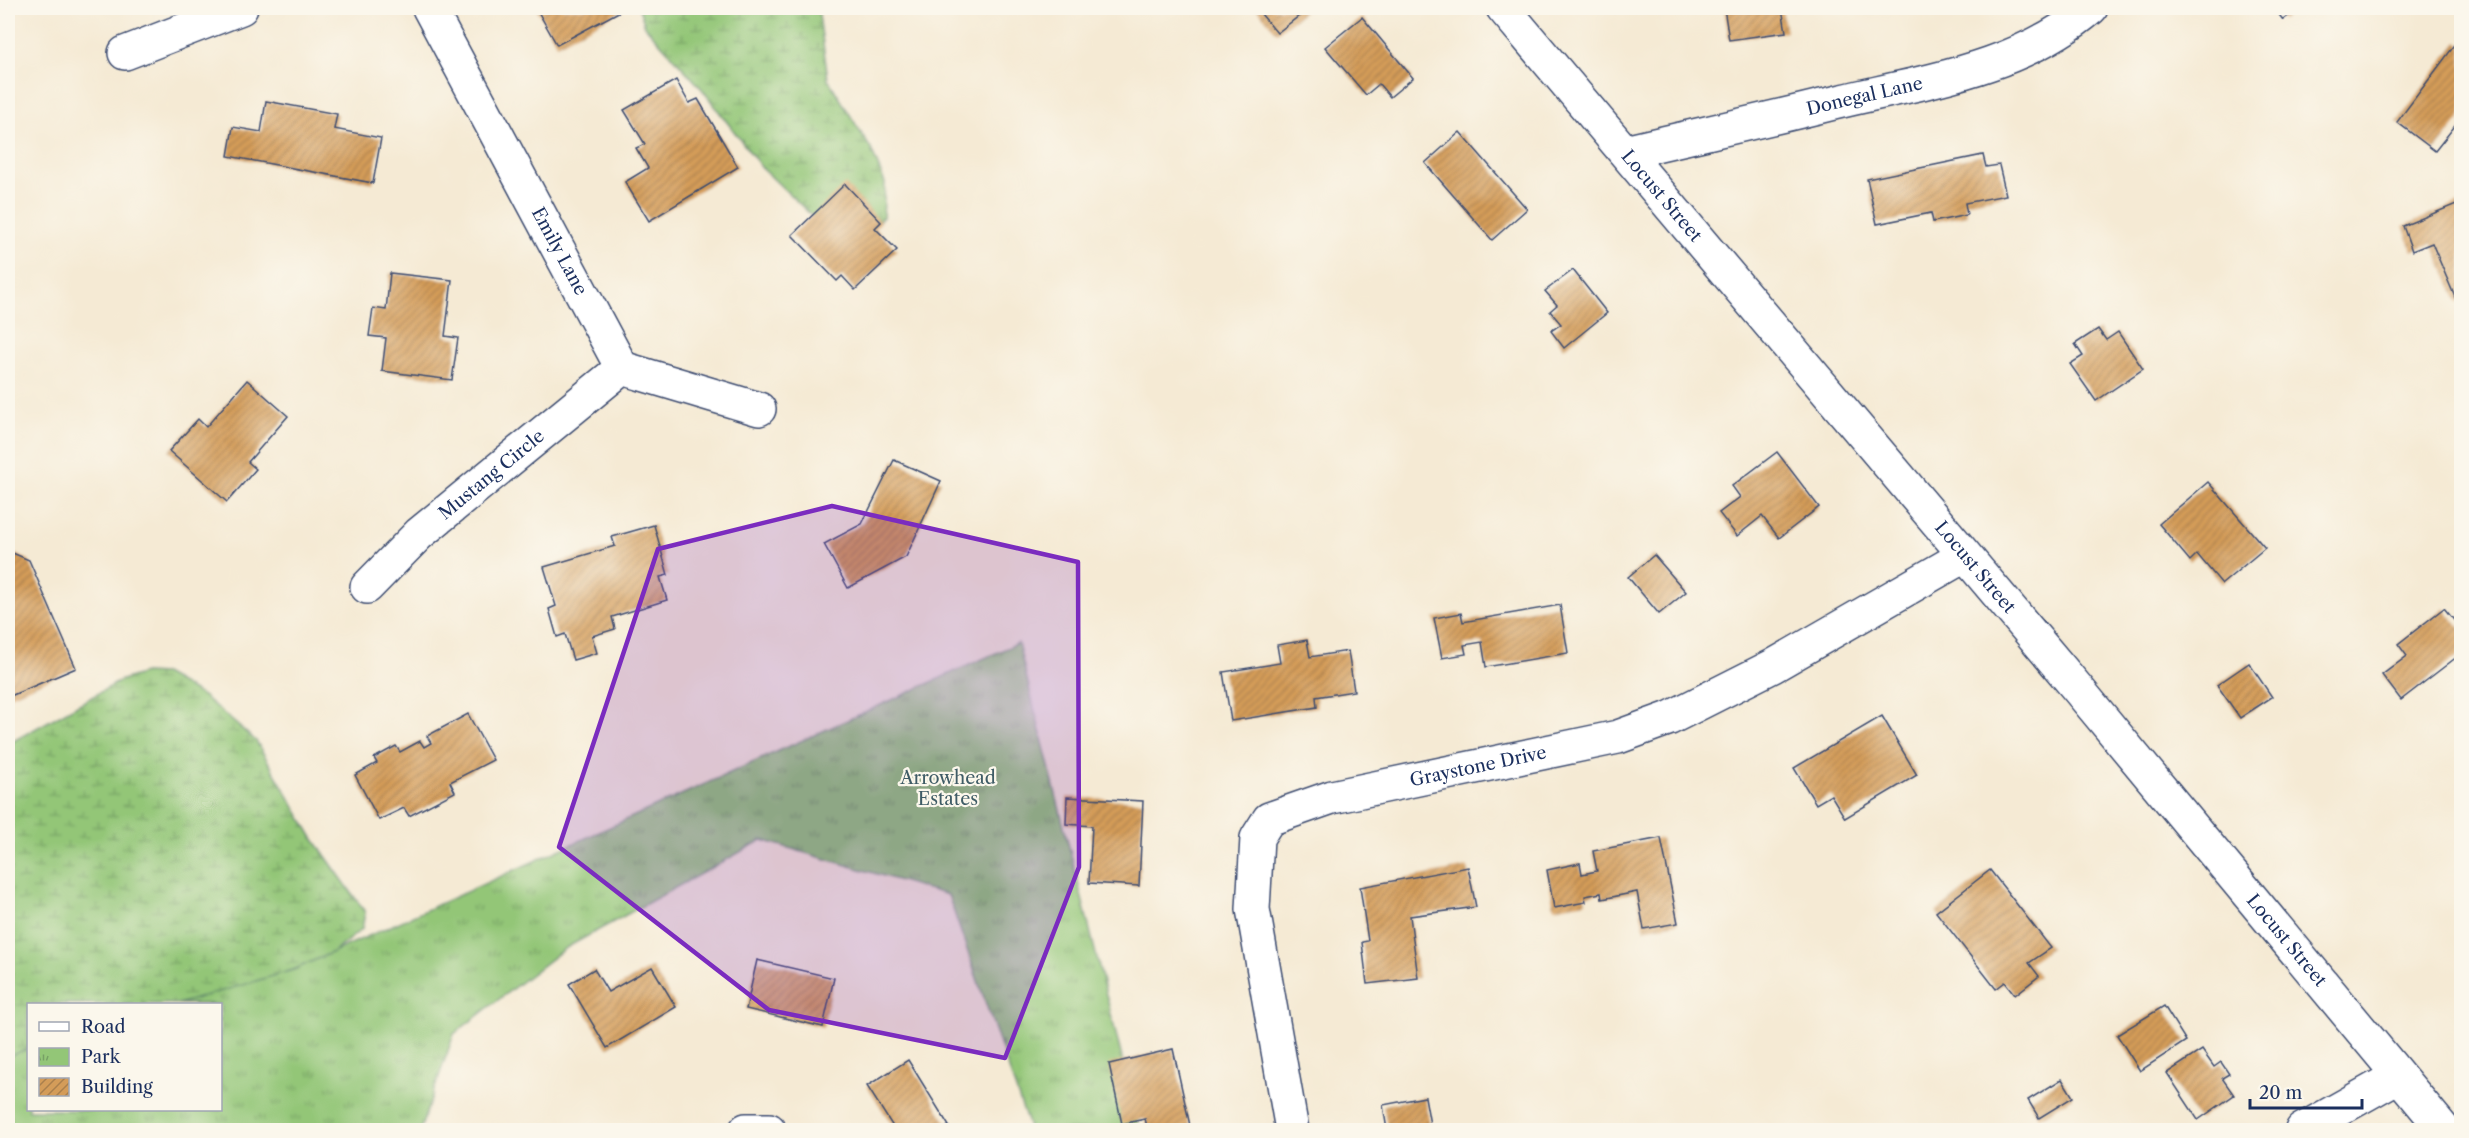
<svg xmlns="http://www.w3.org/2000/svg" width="2469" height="1138" font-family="'Libre Caslon Text',serif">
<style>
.wetland{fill:url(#wetland-marsh);stroke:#577a6a;stroke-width:1.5}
.park{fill:url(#park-tufts);stroke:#577a6a;stroke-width:1.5}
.building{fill:url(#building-hatch)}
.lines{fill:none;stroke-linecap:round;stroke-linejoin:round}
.minor-casing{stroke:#3c4b70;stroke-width:36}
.secondary-casing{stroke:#3c4b70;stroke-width:36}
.minor{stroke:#fff;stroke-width:33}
.secondary{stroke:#fff;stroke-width:33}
.marked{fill:#7b2cbf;fill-opacity:0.2;stroke:#7b2cbf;stroke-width:4.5;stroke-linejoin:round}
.labels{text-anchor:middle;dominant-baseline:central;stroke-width:4.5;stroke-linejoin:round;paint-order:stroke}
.street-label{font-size:18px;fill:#1b2f5e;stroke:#fbf7ec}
.park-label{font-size:18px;fill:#3f5c66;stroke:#fbf7ec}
</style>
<defs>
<pattern id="wetland-marsh" width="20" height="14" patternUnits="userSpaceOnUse" patternTransform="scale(1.5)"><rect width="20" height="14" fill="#93c677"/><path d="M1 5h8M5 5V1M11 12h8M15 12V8" fill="none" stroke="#77a165"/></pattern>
<pattern id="park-tufts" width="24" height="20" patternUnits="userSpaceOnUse" patternTransform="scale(1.5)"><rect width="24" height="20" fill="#93c677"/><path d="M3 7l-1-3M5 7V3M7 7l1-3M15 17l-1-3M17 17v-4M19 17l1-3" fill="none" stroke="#77a165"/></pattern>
<pattern id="building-hatch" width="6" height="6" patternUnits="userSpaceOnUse" patternTransform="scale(1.5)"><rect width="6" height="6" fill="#d49c59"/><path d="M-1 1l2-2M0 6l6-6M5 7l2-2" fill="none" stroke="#ab804d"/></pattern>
</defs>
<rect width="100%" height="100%" fill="#fbf7ec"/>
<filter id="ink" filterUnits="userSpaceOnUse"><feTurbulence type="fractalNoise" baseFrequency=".0167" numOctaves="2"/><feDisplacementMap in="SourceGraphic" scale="12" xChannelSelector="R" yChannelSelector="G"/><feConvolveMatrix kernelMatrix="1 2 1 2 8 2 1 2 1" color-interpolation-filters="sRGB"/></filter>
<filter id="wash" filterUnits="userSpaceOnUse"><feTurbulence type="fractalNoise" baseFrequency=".008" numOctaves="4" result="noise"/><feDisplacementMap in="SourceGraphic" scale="24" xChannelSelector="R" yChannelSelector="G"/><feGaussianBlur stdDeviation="1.35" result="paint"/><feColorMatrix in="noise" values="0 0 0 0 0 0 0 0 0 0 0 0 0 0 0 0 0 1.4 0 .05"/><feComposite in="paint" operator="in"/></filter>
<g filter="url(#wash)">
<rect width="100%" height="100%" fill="#f5ead4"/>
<g class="wetland">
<polygon points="639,8 818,8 828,79 871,149 885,183 883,217 861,239 810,214 761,167 702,89 645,26"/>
<polygon points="144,673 164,674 203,696 256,741 313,838 365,912 362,929 292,985 220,1004 28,1004 28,1083 8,1092 8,744 122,680"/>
</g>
<polygon class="park" points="1018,643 1140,1130 1030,1130 948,895 762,840 564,949 454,1034 420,1130 8,1130 8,1056 28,1049 28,1110 220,1110 220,1004 178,1004 293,970"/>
<g id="blocks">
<g class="building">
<polygon points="536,8 626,8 557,45"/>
<polygon points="1256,8 1301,8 1304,12 1277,33"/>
<polygon points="1724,8 1782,8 1786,32 1729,40"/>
<polygon points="2274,8 2299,8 2283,20"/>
<polygon points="1362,17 1413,78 1390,97 1379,84 1366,95 1325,47"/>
<polygon points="2457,42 2462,46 2462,117 2435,151 2397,122"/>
<polygon points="676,80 689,103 698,99 738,167 649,221 625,182 648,168 636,148 645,144 624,110"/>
<polygon points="266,101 337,114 334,129 381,138 373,183 228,156 233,127 261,132"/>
<polygon points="1460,132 1527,209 1492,240 1425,163"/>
<polygon points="1983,155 1986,167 1999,165 2006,195 1965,203 1967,215 1933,222 1931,213 1877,224 1867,179"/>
<polygon points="845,184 881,222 875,228 897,250 855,290 842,276 837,281 792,235"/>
<polygon points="2461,202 2462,301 2457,302 2432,243 2412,251 2403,226"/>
<polygon points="1573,270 1607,313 1564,348 1551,331 1561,324 1550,311 1557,305 1545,291"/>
<polygon points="390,273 452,280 445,336 458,338 452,380 382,371 386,338 369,336 373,308 386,310"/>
<polygon points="2098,329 2106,340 2118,332 2143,369 2096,401 2070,364 2083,356 2075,344"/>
<polygon points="247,380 288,416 248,462 256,469 227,502 169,451 198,419 206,427"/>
<polygon points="1777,452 1819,507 1779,538 1762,516 1737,536 1719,513 1740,497 1732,486"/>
<polygon points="894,460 941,481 906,557 848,588 824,544 862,524"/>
<polygon points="2208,482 2265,548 2222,584 2197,554 2190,561 2159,524"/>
<polygon points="654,525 668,575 660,577 667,600 612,617 615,629 592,636 597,653 573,660 565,634 557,637 549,609 556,606 544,567 615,546 612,537"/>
<polygon points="8,551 29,560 76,668 8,697"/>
<polygon points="1654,555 1686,592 1659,614 1628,577"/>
<polygon points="1560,605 1568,653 1486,667 1482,642 1464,645 1466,654 1442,658 1434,618 1461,613 1463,622"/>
<polygon points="2444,608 2462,630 2462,653 2401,700 2382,675 2407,656 2398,644"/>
<polygon points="1307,640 1310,657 1348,651 1354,691 1316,697 1317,707 1231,721 1223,672 1280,663 1277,645"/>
<polygon points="2249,663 2272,697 2240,718 2217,685"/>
<polygon points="468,714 493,760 450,782 455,792 409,816 404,808 379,820 355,775 377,763 374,758 396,746 400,752 420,741 424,747 431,743 427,736"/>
<polygon points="1882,716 1917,775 1845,818 1831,795 1816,804 1794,768"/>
<polygon points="1067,797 1143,801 1139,886 1089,883 1092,826 1066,824"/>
<polygon points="1661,838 1678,923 1644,929 1637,892 1602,899 1601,893 1585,896 1586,902 1554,908 1547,870 1580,863 1582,874 1597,871 1593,851"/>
<polygon points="1468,867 1476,907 1410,916 1418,978 1367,984 1362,942 1368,941 1360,887"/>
<polygon points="1990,870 2051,948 2029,963 2039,976 2015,995 2005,982 1996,989 1936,912"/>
<polygon points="757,960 834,978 823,1027 746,1009"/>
<polygon points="652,967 676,1007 607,1048 569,984 594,969 608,992"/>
<polygon points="2164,1006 2186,1041 2140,1071 2117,1035"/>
<polygon points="1173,1049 1191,1130 1148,1130 1145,1119 1122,1124 1109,1064"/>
<polygon points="2202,1050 2214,1067 2221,1062 2229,1074 2222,1078 2234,1095 2198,1120 2167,1073"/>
<polygon points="908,1060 949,1126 942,1130 895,1130 867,1086"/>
<polygon points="2062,1079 2073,1097 2039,1118 2028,1100"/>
<polygon points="1425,1097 1431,1130 1387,1130 1383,1105"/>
</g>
</g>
</g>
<g filter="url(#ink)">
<use href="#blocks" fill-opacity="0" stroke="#3c4b70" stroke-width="1.5"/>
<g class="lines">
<defs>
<g id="minor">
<path id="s1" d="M429,8l193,360 137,41"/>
<polyline points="125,53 241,8"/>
<path id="s2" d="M1625,152c72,-17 145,-33 217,-51 86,-20 180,-34 249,-93"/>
<path id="s3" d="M367,587l52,-53 203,-166"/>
<polyline points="746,1130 769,1130"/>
<path id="s4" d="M1292,1130l-39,-221 4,-71 12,-19 63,-22 286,-60 52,-19 103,-52 191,-110"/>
<polyline points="2302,1130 2398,1076"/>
</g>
<g id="secondary">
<path id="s5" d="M1503,8l575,681 366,441"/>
</g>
</defs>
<use href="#minor" class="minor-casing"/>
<use href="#secondary" class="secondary-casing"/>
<use href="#minor" class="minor"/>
<use href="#secondary" class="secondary"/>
</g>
</g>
<path class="marked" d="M832,506l246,56 1,305 -74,191 -236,-48 -210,-163 99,-298z"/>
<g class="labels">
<g class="street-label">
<text stroke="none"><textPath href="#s2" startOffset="246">Donegal Lane</textPath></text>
<text stroke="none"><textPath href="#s5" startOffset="246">Locust Street</textPath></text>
<text stroke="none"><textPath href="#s1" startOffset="276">Emily Lane</textPath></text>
<text stroke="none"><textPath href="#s3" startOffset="168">Mustang Circle</textPath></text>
<text stroke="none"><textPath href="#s5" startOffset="732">Locust Street</textPath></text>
<text stroke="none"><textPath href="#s4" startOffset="534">Graystone Drive</textPath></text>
<text stroke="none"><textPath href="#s5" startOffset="1218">Locust Street</textPath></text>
</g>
<g class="park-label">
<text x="948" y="778">Arrowhead<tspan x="948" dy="21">Estates</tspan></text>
</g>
</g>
<rect width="2469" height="1138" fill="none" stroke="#fbf7ec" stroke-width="30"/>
<rect x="27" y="1003" width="195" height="108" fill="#fbf7ec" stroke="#a1a7b3" stroke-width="1.5"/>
<rect x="39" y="1022" width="30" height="9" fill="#ffffff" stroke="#a1a7b3" stroke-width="1.5"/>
<text x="81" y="1033" font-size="18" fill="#1b2f5e">Road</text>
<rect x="39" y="1048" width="30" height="18" fill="url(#park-tufts)" stroke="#a1a7b3" stroke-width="1.5"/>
<text x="81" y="1063" font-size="18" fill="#1b2f5e">Park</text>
<rect x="39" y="1078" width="30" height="18" fill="url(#building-hatch)" stroke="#a1a7b3" stroke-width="1.5"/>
<text x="81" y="1093" font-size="18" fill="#1b2f5e">Building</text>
<path d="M2250 1099v9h112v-9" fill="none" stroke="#1b2f5e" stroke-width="3"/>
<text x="2259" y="1099" font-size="18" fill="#1b2f5e" stroke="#fbf7ec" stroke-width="4.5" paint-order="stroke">20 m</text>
</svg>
